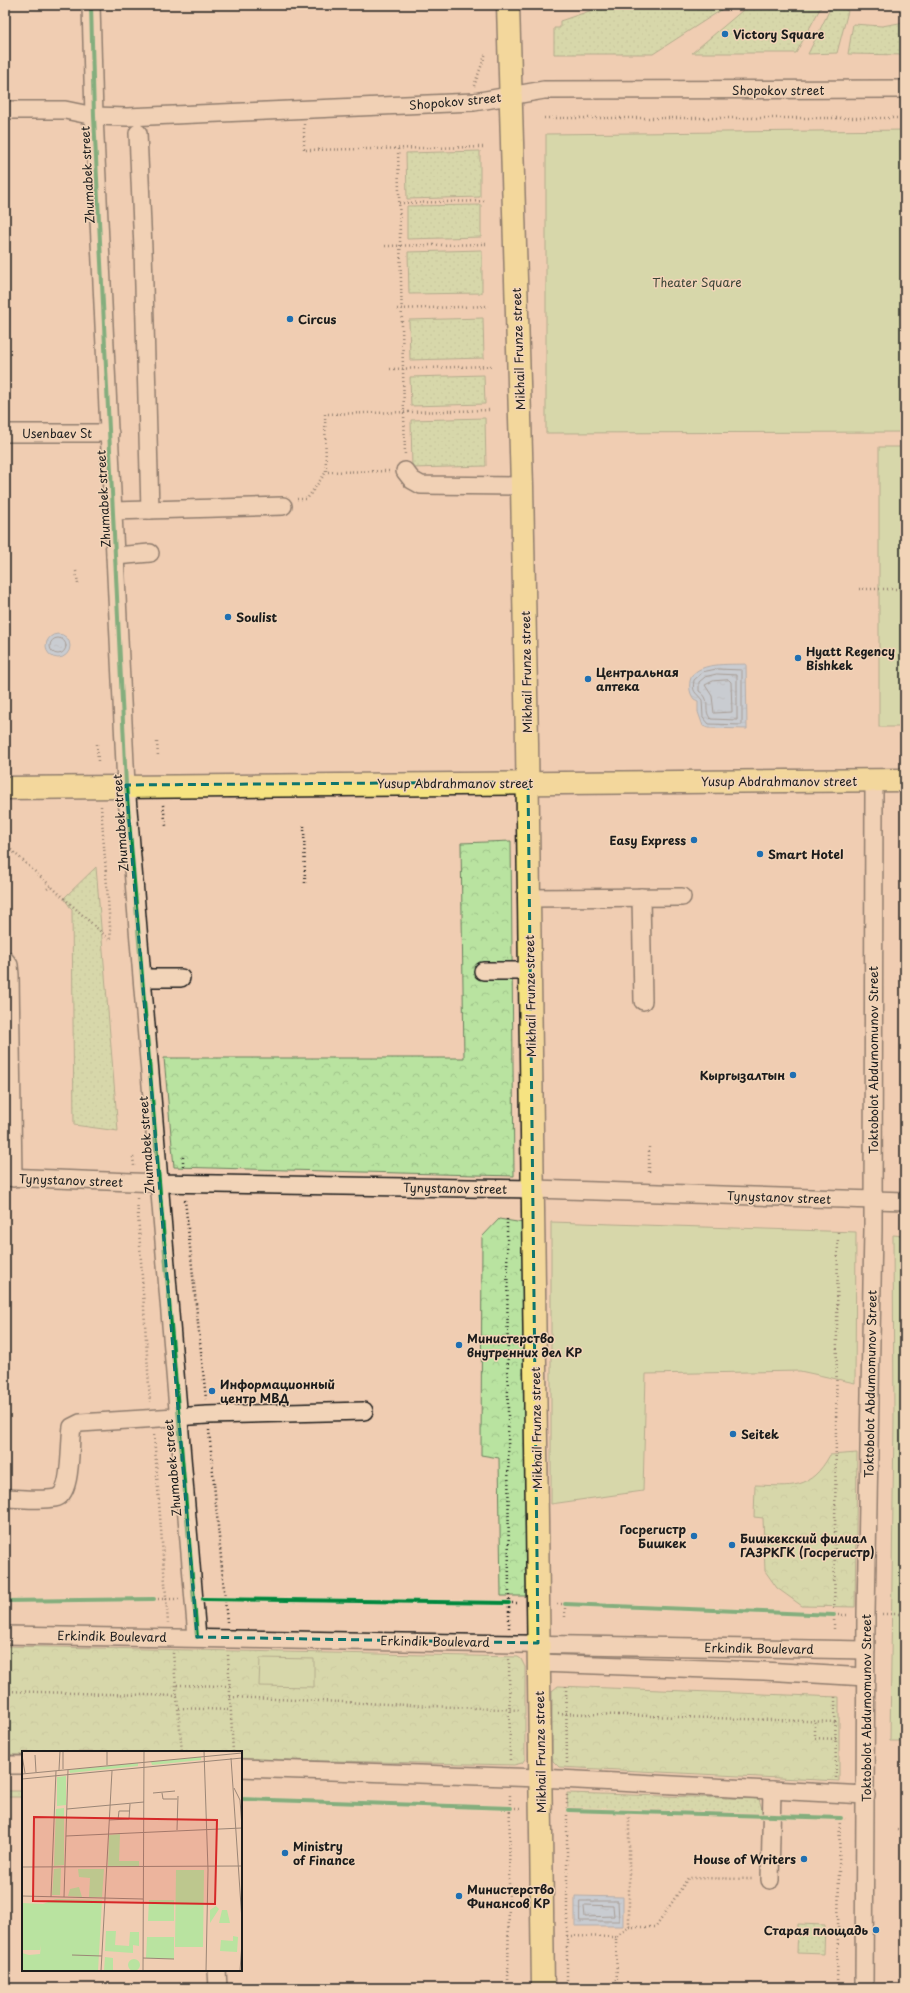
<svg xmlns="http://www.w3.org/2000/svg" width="910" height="1993" font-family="'Playpen Sans',sans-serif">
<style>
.grass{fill:url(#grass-dots);stroke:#6a805e}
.forest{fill:url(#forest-crowns);stroke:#6a805e}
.park{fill:#b9e3a0;stroke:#6a805e}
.water{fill:url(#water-ripples);stroke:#68849f}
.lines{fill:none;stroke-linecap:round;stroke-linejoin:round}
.shore{stroke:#4e6273;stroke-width:1}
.minor-casing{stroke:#1c1c1c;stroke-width:20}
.major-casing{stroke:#1c1c1c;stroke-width:25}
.path{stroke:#1c1c1c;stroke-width:2.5;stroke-dasharray:1 3;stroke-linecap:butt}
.minor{stroke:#f2d4b8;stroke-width:17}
.major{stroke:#f6e381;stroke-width:22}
.cycleway-casing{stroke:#f2d4b8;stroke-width:6}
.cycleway{stroke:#00873e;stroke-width:4}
.marked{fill:none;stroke:#0f766e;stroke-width:3;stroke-dasharray:8 5;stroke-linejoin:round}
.poi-dot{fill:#1f6fb2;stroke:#f2d4b8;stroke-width:1.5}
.labels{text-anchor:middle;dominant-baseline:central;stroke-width:3;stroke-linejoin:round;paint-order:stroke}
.poi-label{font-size:12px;font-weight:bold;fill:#1c1c1c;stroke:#f2d4b8;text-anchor:start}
.street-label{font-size:12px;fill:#1c1c1c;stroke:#f2d4b8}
.park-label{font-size:12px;fill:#3b4436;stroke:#f2d4b8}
.inset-road{fill:none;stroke:#9b8676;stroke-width:1}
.view{fill:#d62828;fill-opacity:0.15;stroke:#d62828;stroke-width:2}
.inset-edge{fill:none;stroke:#1c1c1c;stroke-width:2}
</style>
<defs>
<pattern id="grass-dots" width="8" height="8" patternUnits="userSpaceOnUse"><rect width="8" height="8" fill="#b9e3a0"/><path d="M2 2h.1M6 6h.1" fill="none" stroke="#9ec289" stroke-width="1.8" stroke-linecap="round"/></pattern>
<pattern id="forest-crowns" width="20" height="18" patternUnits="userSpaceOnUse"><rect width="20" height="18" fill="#b9e3a0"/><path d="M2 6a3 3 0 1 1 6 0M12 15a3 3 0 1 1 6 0" fill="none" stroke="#9ec289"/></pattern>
<pattern id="water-ripples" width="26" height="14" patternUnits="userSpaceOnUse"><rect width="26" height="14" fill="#9acaf6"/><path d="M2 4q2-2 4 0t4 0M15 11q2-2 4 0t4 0" fill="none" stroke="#84add2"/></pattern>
</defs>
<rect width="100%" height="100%" fill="#f0cdb2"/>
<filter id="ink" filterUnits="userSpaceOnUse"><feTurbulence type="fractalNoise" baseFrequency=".025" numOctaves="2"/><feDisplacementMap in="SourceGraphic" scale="8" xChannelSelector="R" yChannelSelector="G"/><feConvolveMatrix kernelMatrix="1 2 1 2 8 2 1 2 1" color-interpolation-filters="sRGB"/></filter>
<g filter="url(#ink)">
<g class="grass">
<polygon points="607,5 729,5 653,54 554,54 554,28 560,28 560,21"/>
<polygon points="749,5 822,5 796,53 692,53"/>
<polygon points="832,5 848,11 837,53 808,54"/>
<polygon points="905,22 905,55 848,54 853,24 882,26"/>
<polygon points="480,151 480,197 407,199 406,153"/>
<polygon points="481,205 481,237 407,239 407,206"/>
<polygon points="482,250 482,293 409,294 408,252"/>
<polygon points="483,318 484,358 410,360 409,320"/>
<polygon points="484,375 485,404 411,406 410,377"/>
<polygon points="485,418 486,466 412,468 411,420"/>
<polygon points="96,867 118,1131 74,1125 72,910 64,898"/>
<rect x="5" y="1791" width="18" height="6"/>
<polygon points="567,1793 759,1799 764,1816 568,1810"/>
<polygon points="798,1924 825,1925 824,1954 797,1953"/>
</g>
<g class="forest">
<polygon points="511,841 514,1176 174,1167 164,1058 464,1058 461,843"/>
<polygon points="499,1219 523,1223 526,1596 501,1596 499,1458 481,1455 482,1237"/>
<path d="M857,1453l-2,154 -53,-1 -25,-18 -12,-17 -2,-53 -9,-1 1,-32c37,1 55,6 75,-30z"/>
<polygon points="5,1646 518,1657 521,1659 525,1667 525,1759 522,1763 514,1765 241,1759 241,1752 23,1752 23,1755 5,1754"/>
<polygon points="558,1686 839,1697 839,1781 559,1767 553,1761 552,1757 552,1691"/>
</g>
<g class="park">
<polygon points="905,130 905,432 546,433 546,134"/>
<rect x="879" y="447" width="26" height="280"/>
<polygon points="551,1222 856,1232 855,1383 800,1371 646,1374 643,1491 551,1504"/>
<polygon points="893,1235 905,1236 905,1741 890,1741 894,1419"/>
<polygon points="260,1658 314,1659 314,1687 259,1686"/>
</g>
<g class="water">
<circle cx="58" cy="646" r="12"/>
<path d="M746,664l1,65 -39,-1 -5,-2 -5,-14v-11l-4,-2c-4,-5 -5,-11 -4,-18 4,-20 41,-16 56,-17z"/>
<polygon points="575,1896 623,1897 623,1926 575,1926"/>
</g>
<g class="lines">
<g class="shore">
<circle cx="58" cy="646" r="8"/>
<path d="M717,669l25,1v55l-33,-1 -6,-7 -1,-17c-7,-9 -10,-7 -8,-20l9,-8z"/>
<path d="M717,674l20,1v45l-26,-1c-9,-9 2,-19 -12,-28v-9l6,-5z"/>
<polygon points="729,680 731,682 732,712 714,713 712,696 705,685 713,681"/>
<polygon points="580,1901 618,1901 619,1921 580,1921"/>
<polygon points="586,1905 613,1906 614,1916 585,1917 584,1907"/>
</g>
<defs>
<g id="minor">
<polyline points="91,5 94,116 126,785 197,1637"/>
<polyline points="5,110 65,110 94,116 127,117 474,102 544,90 905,89"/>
<polyline points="138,133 143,249 150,510"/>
<polyline points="5,433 110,433"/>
<polyline points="405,471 412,480 421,485 522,486"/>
<polyline points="113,511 283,506"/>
<polyline points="115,556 150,553"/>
<polyline points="641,897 643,1001"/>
<polyline points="528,898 682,897"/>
<polyline points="5,960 9,965 10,975 13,1178"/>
<polyline points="483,971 530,971"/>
<polyline points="143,978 181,978"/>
<polyline points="5,1177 158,1183 534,1189 905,1201"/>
<path d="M5,1498c16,0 34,3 50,0 18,-3 14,-55 17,-71l8,-4 127,-8 157,-4"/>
<polyline points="5,1635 866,1650"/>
<polyline points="539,1663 764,1671 866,1677"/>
<polyline points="5,1765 23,1765"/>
<polyline points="241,1768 540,1778 866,1795"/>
<polyline points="770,1880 772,1790"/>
<polyline points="217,1970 218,1988"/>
<polyline points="864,1988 866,1614 873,1229 874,780"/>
</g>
<g id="major">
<polyline points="508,5 522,486 527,743 543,1988"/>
<polyline points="5,788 905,780"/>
</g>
</defs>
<use href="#minor" class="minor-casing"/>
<use href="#major" class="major-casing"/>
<g class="path">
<polyline points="474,86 486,53"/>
<polyline points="544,118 905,118"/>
<polyline points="304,124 304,150 484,147"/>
<polyline points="398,149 405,456"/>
<polyline points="399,203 486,201"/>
<polyline points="385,246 487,244"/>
<polyline points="397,309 489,306"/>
<polyline points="390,369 491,366"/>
<polyline points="389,471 326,472 325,414 491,410"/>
<polyline points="297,499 307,499 326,472"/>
<polyline points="76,571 78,584"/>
<polyline points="859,589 905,589"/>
<polyline points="157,742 158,756"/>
<polyline points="97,744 98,761"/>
<polyline points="163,805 166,826"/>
<polyline points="101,806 111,940"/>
<polyline points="304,826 305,885"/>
<polyline points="7,827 8,847 111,941"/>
<polyline points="47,889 51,886"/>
<polyline points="133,1157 134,1166"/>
<polyline points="183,1157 183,1168"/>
<polyline points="649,1172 649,1144"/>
<polyline points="137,1198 150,1402"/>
<polyline points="185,1200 206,1399"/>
<polyline points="507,1219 509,1603"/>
<polyline points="902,1422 905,1422"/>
<polyline points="209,1430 227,1622"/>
<polyline points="154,1435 168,1623"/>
<polyline points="903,1518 905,1518"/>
<polyline points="154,1599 179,1599"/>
<polyline points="557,1604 565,1604 565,1618"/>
<polyline points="882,1614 905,1614"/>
<polyline points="834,1615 850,1615"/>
<polyline points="509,1628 509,1603 520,1603"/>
<polyline points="834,1629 838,1230"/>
<polyline points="173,1653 182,1752"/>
<polyline points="228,1655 233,1752"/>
<polyline points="509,1659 510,1762"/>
<polyline points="177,1685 230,1686"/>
<polyline points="566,1686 567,1763"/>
<polyline points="5,1691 178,1696"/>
<polyline points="230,1697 521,1710"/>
<polyline points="835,1697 836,1779"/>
<polyline points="179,1708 231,1710"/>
<polyline points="558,1713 835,1722"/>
<polyline points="815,1722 815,1738 836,1739"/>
<polyline points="511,1808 522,1808"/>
<polyline points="841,1818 845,1819"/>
<polyline points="897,1830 905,1831"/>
<polyline points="629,1927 656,1927 688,1878 754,1879"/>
<polyline points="567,1936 616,1937"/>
<polyline points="508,1988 510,1792"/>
<polyline points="567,1988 567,1795"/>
<polyline points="617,1988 616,1937 629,1927 629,1811"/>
<polyline points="837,1988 840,1812"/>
</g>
<use href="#minor" class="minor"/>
<use href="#major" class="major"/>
<defs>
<g id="cycleway">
<polyline points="91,5 94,116 126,785 197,1637"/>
<polyline points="203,1599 509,1603"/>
<polyline points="5,1601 154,1599"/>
<polyline points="565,1604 834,1615"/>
<polyline points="241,1799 511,1808"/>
<polyline points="568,1810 841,1818"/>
</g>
</defs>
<use href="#cycleway" class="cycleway-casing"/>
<use href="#cycleway" class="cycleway"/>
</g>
</g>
<path d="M0 0H910V1993H0ZM528,782l10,861 -341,-6 -71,-852z" fill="#f0cdb2" fill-opacity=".55" fill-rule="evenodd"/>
<path class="marked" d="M528,782l10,861 -341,-6 -71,-852z"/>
<g class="poi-dot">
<circle cx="725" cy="34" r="4"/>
<circle cx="290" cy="319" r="4"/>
<circle cx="228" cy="617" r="4"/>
<circle cx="798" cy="658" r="4"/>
<circle cx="588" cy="679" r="4"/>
<circle cx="694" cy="840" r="4"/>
<circle cx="760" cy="854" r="4"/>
<circle cx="793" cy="1075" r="4"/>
<circle cx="459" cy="1345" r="4"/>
<circle cx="212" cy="1391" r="4"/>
<circle cx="733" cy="1434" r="4"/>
<circle cx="694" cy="1536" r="4"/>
<circle cx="732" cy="1545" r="4"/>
<circle cx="285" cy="1853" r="4"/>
<circle cx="804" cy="1859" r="4"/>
<circle cx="459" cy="1896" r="4"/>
<circle cx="876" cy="1930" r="4"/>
</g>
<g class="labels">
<g class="poi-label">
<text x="733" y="34">Victory Square</text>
<text x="298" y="319">Circus</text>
<text x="236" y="617">Soulist</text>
<text x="806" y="651">Hyatt Regency<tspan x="806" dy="14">Bishkek</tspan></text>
<text x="596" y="672">Центральная<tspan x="596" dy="14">аптека</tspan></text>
<text x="686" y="840" text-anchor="end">Easy Express</text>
<text x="768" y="854">Smart Hotel</text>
<text x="785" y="1075" text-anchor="end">Кыргызалтын</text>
<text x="467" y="1338">Министерство<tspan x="467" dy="14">внутренних дел КР</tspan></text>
<text x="220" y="1384">Информационный<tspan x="220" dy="14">центр МВД</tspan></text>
<text x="741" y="1434">Seitek</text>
<text x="686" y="1529" text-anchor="end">Госрегистр<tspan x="686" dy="14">Бишкек</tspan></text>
<text x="740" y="1538">Бишкекский филиал<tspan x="740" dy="14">ГАЗРКГК (Госрегистр)</tspan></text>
<text x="293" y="1846">Ministry<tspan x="293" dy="14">of Finance</tspan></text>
<text x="796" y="1859" text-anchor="end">House of Writers</text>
<text x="467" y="1889">Министерство<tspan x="467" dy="14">Финансов КР</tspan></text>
<text x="868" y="1930" text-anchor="end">Старая площадь</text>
</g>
<g class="street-label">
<text x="778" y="90">Shopokov street</text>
<text transform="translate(455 101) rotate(-5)">Shopokov street</text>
<text transform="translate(87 175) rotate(-93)">Zhumabek street</text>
<text transform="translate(518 349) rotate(-92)">Mikhail Frunze street</text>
<text x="57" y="433">Usenbaev St</text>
<text transform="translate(103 499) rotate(-93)">Zhumabek street</text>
<text transform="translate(526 672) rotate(-91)">Mikhail Frunze street</text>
<text x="779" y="781">Yusup Abdrahmanov street</text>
<text x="455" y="783">Yusup Abdrahmanov street</text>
<text transform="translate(120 823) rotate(-94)">Zhumabek street</text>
<text transform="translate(530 996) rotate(-91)">Mikhail Frunze street</text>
<text transform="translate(873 1060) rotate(-90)">Toktobolot Abdumomunov Street</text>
<text transform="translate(146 1145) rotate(-94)">Zhumabek street</text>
<text transform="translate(71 1180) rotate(2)">Tynystanov street</text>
<text transform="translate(455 1188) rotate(1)">Tynystanov street</text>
<text transform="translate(779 1197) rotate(2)">Tynystanov street</text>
<text transform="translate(870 1384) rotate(-89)">Toktobolot Abdumomunov Street</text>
<text transform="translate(536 1428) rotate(-91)">Mikhail Frunze street</text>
<text transform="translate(172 1468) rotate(-95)">Zhumabek street</text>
<text transform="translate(112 1636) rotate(1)">Erkindik Boulevard</text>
<text transform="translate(435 1641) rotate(1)">Erkindik Boulevard</text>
<text transform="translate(759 1648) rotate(1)">Erkindik Boulevard</text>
<text transform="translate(866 1708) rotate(-90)">Toktobolot Abdumomunov Street</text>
<text transform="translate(540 1752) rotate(-91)">Mikhail Frunze street</text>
</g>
<g class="park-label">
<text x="697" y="282">Theater Square</text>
</g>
</g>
<g transform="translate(22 1751)">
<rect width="220" height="220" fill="#f0cdb2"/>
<path d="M179,6v3l-49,5 -1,-3zM194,155l3,3 -9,14v-13zM200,159h5l3,13h-11zM83,206l8,1v13h-9zM106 214a6 6 0 1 1 12 0a6 6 0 1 1-12 0Z" fill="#b9e3a0"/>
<path d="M116,12v3l-68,7 -1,-3zM44,25v29l-9,1v-29zM42,57v57l-10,1 2,-57zM98,83l-1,27h20v5h-31l1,-31zM39,117l-1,27h-8l2,-26zM57,136l3,10 -14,-1 2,-7zM84,180h10l-1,14 14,1 1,-14h9v14l-6,-1v8l-28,-2z" fill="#b9e3a0"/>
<path d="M56,118h26l-2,28h-13l1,-19 -11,-1zM154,119h28l-1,77h-28zM34,148l46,1 -4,71h-76v-18l7,2 11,-1 1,-9 -1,5h-18v-47l21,1zM127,149h25v21h-26zM211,185l5,1 -1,15 -17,-1 1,-11 12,1zM125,186h27v22l-28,-1z" fill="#b9e3a0"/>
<path class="inset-road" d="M182,0l4,119 -2,101M0,4l3,18M13,4l1,17M209,7l11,163M85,14v-14M41,18v-18M37,19l1,-19M0,23l220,-21M0,28l220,-21M212,37l6,12 2,27M131,42l22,-2M140,42l1,6h14M45,58l77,-7M0,60v39M87,69l20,-1 1,-15M96,69l1,-9h11M155,79l1,-34M44,85l176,-8M0,116l220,-1M0,145l121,3M29,146l5,-126M42,146l4,-127M50,204l30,1M121,207l31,1M79,220l11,-200M121,220l1,-220M218,220l2,-29"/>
<path class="view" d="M12,66l183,3 -2,84 -182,-3z"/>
<rect width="220" height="220" class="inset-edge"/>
</g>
<rect width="910" height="1993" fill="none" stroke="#f2d4b8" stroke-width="20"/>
<rect x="10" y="10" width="890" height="1973" fill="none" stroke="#1c1c1c" stroke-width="1.5" filter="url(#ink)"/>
</svg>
